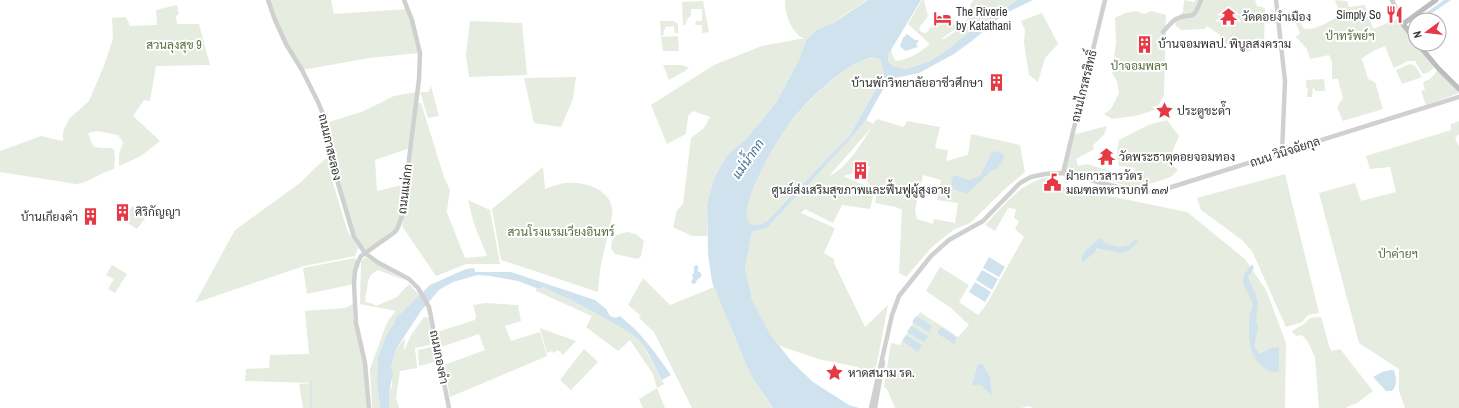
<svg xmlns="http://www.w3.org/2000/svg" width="1459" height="408" font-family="'Archivo Narrow',Sarabun,sans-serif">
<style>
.green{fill:#e6ecdf;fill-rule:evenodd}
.water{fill:#cfe2ee;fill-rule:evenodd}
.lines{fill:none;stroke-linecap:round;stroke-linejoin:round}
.stream{stroke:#cfe2ee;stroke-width:1}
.tertiary{stroke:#d0d0d0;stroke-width:4.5}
.secondary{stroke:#bdbdbd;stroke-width:5}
.labels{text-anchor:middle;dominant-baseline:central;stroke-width:4;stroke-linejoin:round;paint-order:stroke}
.poi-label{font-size:12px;fill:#333;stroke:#fff;text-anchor:start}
.park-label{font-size:12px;fill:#56703f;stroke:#fff}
.street-label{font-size:12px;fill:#333;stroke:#fff}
.water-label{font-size:13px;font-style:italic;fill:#3f7597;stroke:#fff}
</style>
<rect width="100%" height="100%" fill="#fff"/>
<g class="green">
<polygon points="268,0 331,0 334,14 407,9 420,53 369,58 302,70 286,44"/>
<path d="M785,0h82l-61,40 -7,20 -23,43 -30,36 -18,15 -21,50v32h-15l-19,-9 4,-17 6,-6 8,-66 13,-10 6,-11 -17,-6 -5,5 -2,18 -19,10 -16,-39 63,-40 48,-19 37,-7h5c-13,-7 -19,-24 -19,-39z"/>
<path d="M922,0h2l4,16 -9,12 2,4 5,1 10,-11 25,3 -20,14h3l18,-12 7,-10 -1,-7 5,-10h44l-24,17 -23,14 -23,19 -19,12 -22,7 -14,-3 -4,-5v-6l3,-5 2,7 3,4c12,-1 25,-9 34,-17l-22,-20z"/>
<polygon points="1184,0 1194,2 1195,0 1255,0 1257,6 1265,8 1264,41 1252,50 1247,52 1224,43 1220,35 1207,26 1205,29 1181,30 1175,25 1176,19 1183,12"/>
<path d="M1335,0l12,1 2,6 16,-2 8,24 27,-11 5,13 29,36 -5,5 -6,2 -8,-13h-7l-14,7 -9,-22 -12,5 -12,8h1l6,20 7,3 8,27 -40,12 -6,-14 6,-9 -5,-19h-6v-17l-3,-7 -19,4 -3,-10 -11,-12 4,-4 -6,-13h5l5,9c10,1 21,-5 30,-10l4,-11z"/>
<polygon points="703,1 709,32 702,33 702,25 695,25 696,21 702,21 702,9 691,9 691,16 688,18 685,25 683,25 682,2"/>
<path d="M177,5l2,9 -3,2 1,8h22l11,41 -54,1 -6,35 -6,-1 -11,16 27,25 -19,15 -22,10v-12l4,-12 -5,-7 -20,-4 -10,2 5,13c6,3 14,1 21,3l1,8 -1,12c-13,3 -25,14 -38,15l-76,-12v-21l41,-15 22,5v-9l6,-13 20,-18 14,-33 10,-29 -1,-21 14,-1 4,9 27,-1 -1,-15z"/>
<polygon points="1136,11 1144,14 1151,11 1166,15 1164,96 1155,110 1135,116 1112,119 1104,114 1111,109 1119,93 1117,81 1112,73 1116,42 1115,18 1125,13"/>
<polygon points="1042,13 1058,44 1045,58 1038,82 1029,75 1024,43 1025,30 1021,21"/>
<polygon points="470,21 522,23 527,75 469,77 466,55"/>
<polygon points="660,21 674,21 678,24 678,33 675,33 674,26 665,27 665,30 664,30 663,36 661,36"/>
<polygon points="678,36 679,51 663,51 661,37"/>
<path d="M870,57l10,2 4,16 -34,60 -83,86c-5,3 -11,6 -17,2 -15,-12 26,-80 35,-93 15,-22 43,-49 66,-64 6,-3 13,-6 19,-9z"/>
<polygon points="1410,64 1415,66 1422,77 1402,84 1396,70"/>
<polygon points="663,65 682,65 689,68 685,71 669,80"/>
<polygon points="1438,70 1459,93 1426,105 1421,91 1425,90 1423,82 1430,79"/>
<polygon points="576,77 573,99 561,127 534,123 524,78"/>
<polygon points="1324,79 1325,91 1315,91 1314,88 1313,88 1312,97 1307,97 1308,88 1306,87 1306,80"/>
<polygon points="431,86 439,116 428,118 420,92 428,92"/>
<polygon points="417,92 410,148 375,160 377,191 406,184 402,218 393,233 365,253 354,237 341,195 326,123 364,111 394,96"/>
<polygon points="418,103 421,103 444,177 450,190 447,210 446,210 465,258 487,256 474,224 468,200 490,210 500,264 466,264 436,276 402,226 409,179"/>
<path d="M877,119l27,8 3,-6 33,6 -5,21 13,2 -2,11 22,-6 3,-21 49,11 5,27 -20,17 -35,34 -17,7 -21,17 -26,30 -7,-4 3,-63 -6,-3 -21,-4 2,-12 -6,-2 3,4 -4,16 -28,-4 -9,18 -28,-14 -4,4 34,15 -11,25 10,6v4l31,64 23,-22 -14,74 -16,-12 -40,-8 -38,-13 -10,-12 -18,-34 -7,-32 7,-36 15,-4 22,-24 19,-19 44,-48 14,-17 7,4zM872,127c-9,14 -27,44 -43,49zM857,162l13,5 -5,13 3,2 2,6 -27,-12 9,-2zM923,175l18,5 -4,20 21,3 -3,20 -21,-4 -1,5 -16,-5 -2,-9z"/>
<polygon points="1167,120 1179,136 1168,162 1178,170 1171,177 1153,183 1133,187 1094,177 1063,173 1072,135 1107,126 1104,135 1093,145 1094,149 1076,159 1078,166 1087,164 1113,172 1134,174 1135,168 1119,166 1117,154 1119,140 1148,125"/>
<polygon points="1459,121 1459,134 1455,138 1459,147 1459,408 1405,408 1399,391 1399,369 1359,343 1319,193 1355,183 1361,201 1396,192 1390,167 1370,169 1366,156 1451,130 1451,124"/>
<polygon points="328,157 330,173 347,230 358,248 355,256 304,266 195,303 235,230 300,183 315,168"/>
<path d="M543,167l2,22c6,-2 13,-5 20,-6 17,-2 44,5 47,25 2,7 -7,38 -9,47 -3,12 -4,25 -5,37l-97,-32 -9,-51z"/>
<polygon points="1285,174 1319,313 1308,315 1302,322 1286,327 1252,251 1242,240 1201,210 1197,198"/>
<path d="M1048,177l-4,12 7,3 4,-7 132,27 58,47 21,31 20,53 -1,65h-252l-5,-2 -7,2h-126l-8,-19 -3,-2 7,-44 9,2 20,-33 38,25 11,-12 -18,-17 -25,-17 14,-24 29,18 -10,17 19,13 8,-10 38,-68 -9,-8 4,-8 -5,-3 2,-9 -8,-1 -13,23 -10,-6c20,-20 33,-41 63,-48z"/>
<polygon points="132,206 146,217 137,229 125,221"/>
<polygon points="627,232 636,234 644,241 641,256 638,259 615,254 611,248 612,241 616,235"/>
<path d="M365,257l39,23 -26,-10c-3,2 -7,4 -8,7 -4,5 -1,12 -5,19l1,6 7,2 3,2 21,-9 12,-13 11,12 -25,23v4l-3,3 -6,10 -8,21 -1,26 3,25h-8l-2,-39 16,-44 3,-6 7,-8 -36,-7 1,-42z"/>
<polygon points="355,258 358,262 354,284 307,294 303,268"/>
<polygon points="112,265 127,274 115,293 108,289 114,279 106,275"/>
<path d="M643,278l27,27 44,-18c18,41 31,85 59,121h-81l-38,-76 -15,-14 2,-2 -13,-11z"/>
<polygon points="543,287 605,317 617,325 622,327 635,336 642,344 664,384 657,388 665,408 643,408 639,399 657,388 653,374 630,340 618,351 586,327 592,316 536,291 536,288 539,289"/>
<polygon points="485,303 518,305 521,321 505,326 511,341 540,332 547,356 450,397 444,365 485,350 479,334 441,347 437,332 475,320 476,316 473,305"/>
<polygon points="353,304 353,316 365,372 367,408 303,408 299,384 315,383 245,381 246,369 269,368 270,355 309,354 305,311 345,308"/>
<polygon points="424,317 429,318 434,344 415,348 417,368 400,371 396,398 399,408 389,408 389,392 392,386 391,368 396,349 405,338 404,349 405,349 411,335"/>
<polygon points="1321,317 1330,349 1332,351 1340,349 1373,391 1357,403 1345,408 1319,408 1315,357 1308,342 1302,335 1296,336 1292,331 1304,324 1310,318"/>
<polygon points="540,328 576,341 563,355 558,350 553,353 552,351 547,353"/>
<polygon points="435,346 438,361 419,366 418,350"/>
<polygon points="584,349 598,362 571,390 560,380"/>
</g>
<g class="water">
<path d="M868,0h53l-33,55v6l4,5 14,3 22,-7 19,-12 23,-19 23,-14 24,-17h16l-29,14 -32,27 -18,13 -35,19 -28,6 -4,3 -21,38 -14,17 -44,48 -19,19 -22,24 -15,4 -7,36 7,32 18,34 22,28 21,20 36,23 10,3h-86l-19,-28 -9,-18 -33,-80 -4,-28 -1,-50 8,-27 13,-23 18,-15 30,-36 23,-43 7,-20 11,-10 16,-7zM870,57l10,2 4,16 -34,60 -83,86c-5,3 -11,6 -17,2 -15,-12 26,-80 35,-93 15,-23 43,-49 66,-64 6,-3 13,-6 19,-9z"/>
<polygon points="1444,0 1451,0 1422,20 1416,20"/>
<polygon points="907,34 915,40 918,40 919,41 916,44 918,47 905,51 900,46 903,38"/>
<polygon points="993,151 1002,153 1004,158 998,168 991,171 967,194 953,189 951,180 954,175 969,180 980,176"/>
<path d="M1099,238c7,6 20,12 30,7 2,-1 5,-4 7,-6l2,3 -10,9 -7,2 -25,-5 -1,4 -12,10 -2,-3 5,-9 6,-5z"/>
<polygon points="989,257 1005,267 999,277 983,268"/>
<path d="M1252,264l2,4 -6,9 10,24 -2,21 2,5 -4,20 6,7 11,-6 8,-1v22l-2,3c-9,1 -16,-7 -22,-13l1,-2 -3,-3 -3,-8 -1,-13v-13l1,-8 3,-5 -2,-8 -8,-15 1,-9z"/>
<polygon points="696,265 698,266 698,272 700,272 702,276 697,280 695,284 693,284 691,282 693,278 692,275 694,273 694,267"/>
<path d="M474,268l1,4h36l84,28 11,9 4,7 6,2 4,-2 17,15 16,19 18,25 -9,5c-7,-12 -12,-25 -20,-36 -7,-10 -17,-14 -27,-20 -23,-14 -47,-25 -72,-37l-4,2 -21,-8 -28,-5 -12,-1 -25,7 -14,8 -18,21 -25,38 -5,19 2,5 -4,19v16h-9l-3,-25 1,-26 8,-21 6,-10 3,-3v-4l35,-34 36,-16z"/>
<polygon points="982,270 998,279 992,290 976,280"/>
<polygon points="975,282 991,292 985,302 969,292"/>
<polygon points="916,316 932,326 929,332 912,322"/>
<polygon points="911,326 928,336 924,342 907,332"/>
<polygon points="941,327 957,338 954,344 937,333"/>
<polygon points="906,335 922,345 918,352 902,341"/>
<polygon points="978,364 983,365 990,377 992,396 981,385 972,385"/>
<path d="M1391,370h3c2,8 4,14 -2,21h-6l-13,-14 9,-5z"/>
</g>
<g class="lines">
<polyline class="stream" points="311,381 311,408"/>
<g class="tertiary">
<polyline points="268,0 275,20 286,44 302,70 318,102 325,119 335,173 354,237 365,253 377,262 409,279 418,288 429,307 449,408"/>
<polyline points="1276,0 1285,81 1282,153"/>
<polyline points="1392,0 1403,24"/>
<path d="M1163,32c4,-4 8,-10 13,-13 16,-8 16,5 25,-19"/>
<polyline points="1063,173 1105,0"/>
<polyline points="369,408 365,363 356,323 354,284 355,271 358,262 361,256 395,232 398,227 402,216 419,79 420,53 412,20 404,0"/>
<polyline points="871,408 892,315 899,296 931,256 949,240 983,221 1020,183 1031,177 1045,174 1063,173 1133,191 1148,192 1162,190 1459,97"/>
<polyline points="875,408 883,362"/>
</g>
<g class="secondary">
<polyline points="1415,40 1403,24 1436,0"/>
<polyline points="1418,44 1438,68 1459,89"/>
</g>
</g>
<defs>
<symbol id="restaurant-bare" viewBox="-9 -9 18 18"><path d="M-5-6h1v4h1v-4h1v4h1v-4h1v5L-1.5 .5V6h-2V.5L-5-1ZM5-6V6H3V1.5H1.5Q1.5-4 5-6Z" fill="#e63946" stroke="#fff" stroke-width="2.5" paint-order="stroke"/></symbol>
<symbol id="temple-bare" viewBox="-9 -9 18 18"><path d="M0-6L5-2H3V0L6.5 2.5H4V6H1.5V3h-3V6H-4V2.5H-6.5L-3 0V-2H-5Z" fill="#e63946" stroke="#fff" stroke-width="2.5" paint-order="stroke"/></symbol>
<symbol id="hotel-bare" viewBox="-9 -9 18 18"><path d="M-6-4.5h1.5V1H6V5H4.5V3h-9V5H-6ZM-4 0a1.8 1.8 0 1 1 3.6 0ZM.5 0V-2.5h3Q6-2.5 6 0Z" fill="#e63946" stroke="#fff" stroke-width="2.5" paint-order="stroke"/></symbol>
<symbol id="building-bare" viewBox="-9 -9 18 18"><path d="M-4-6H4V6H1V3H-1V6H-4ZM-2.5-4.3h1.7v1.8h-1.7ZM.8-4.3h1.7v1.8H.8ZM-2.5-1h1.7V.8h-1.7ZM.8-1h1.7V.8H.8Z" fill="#e63946" stroke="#fff" stroke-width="2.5" paint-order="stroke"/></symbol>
<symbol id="sight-bare" viewBox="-9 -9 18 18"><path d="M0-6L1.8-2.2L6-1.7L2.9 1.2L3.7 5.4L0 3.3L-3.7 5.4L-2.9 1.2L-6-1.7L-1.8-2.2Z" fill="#e63946" stroke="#fff" stroke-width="2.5" paint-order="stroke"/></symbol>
<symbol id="civic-bare" viewBox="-9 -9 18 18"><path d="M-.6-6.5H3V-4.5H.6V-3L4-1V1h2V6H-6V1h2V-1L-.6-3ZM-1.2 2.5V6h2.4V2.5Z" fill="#e63946" stroke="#fff" stroke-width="2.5" paint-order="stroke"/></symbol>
</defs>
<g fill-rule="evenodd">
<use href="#restaurant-bare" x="1382" y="2" width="25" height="25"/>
<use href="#temple-bare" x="1216" y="4" width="25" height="25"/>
<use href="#hotel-bare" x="930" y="6" width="25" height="25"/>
<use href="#building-bare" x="1132" y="32" width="25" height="25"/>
<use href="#building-bare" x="984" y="70" width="25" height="25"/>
<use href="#sight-bare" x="1152" y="98" width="25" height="25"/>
<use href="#temple-bare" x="1094" y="144" width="25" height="25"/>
<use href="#building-bare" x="848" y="158" width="25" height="25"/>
<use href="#civic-bare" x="1040" y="170" width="25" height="25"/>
<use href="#building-bare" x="110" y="200" width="25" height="25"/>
<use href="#building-bare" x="78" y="204" width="25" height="25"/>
<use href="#sight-bare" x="822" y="360" width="25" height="25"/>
</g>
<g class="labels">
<g class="poi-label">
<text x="956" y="12">The Riverie<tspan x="956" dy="14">by Katathani</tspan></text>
<text x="1381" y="15" text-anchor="end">Simply So</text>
<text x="1242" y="17">วัดดอยงำเมือง</text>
<text x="1158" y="44">บ้านจอมพลป. พิบูลสงคราม</text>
<text x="983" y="83" text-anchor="end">บ้านพักวิทยาลัยอาชีวศึกษา</text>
<text x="1177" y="111">ประตูขะด๊ำ</text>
<text x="1119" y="157">วัดพระธาตุดอยจอมทอง</text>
<text x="1066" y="176">ฝ่ายการสารวัตร<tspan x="1066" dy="14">มณฑลทหารบกที่ ๓๗</tspan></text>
<text x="861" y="190" text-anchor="middle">ศูนย์ส่งเสริมสุขภาพและฟื้นฟูผู้สูงอายุ</text>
<text x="135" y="212">ศิริกัญญา</text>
<text x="78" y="217" text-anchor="end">บ้านเกียงคำ</text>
<text x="848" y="373">หาดสนาม รด.</text>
</g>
<g class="park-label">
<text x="1350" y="36">ป่าทรัพย์ฯ</text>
<text x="174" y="45">สวนลุงสุข 9</text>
<text x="1139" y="66">ป่าจอมพลฯ</text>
<text x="561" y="232">สวนโรงแรมเวียงอินทร์</text>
<text x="1398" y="254">ป่าค่ายฯ</text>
</g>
<g class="street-label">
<text transform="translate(1084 86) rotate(-76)">ถนนไกรสรสิทธิ์</text>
<text transform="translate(330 147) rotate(77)">ถนนกาสะลอง</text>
<text transform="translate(1285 152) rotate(-18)">ถนน วินิจฉัยกุล</text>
<text transform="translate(405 189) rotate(-83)">ถนนแม่กก</text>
<text transform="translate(439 357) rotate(79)">ถนนกองคำ</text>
</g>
<g class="water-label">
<text transform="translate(748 159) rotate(-55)">แม่น้ำกก</text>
</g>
</g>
<g transform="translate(1427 32) rotate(255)"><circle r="19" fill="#ffffff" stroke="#adadad"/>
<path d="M0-3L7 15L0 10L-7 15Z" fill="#e63946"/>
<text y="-6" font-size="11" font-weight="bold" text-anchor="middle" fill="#333333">N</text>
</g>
</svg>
